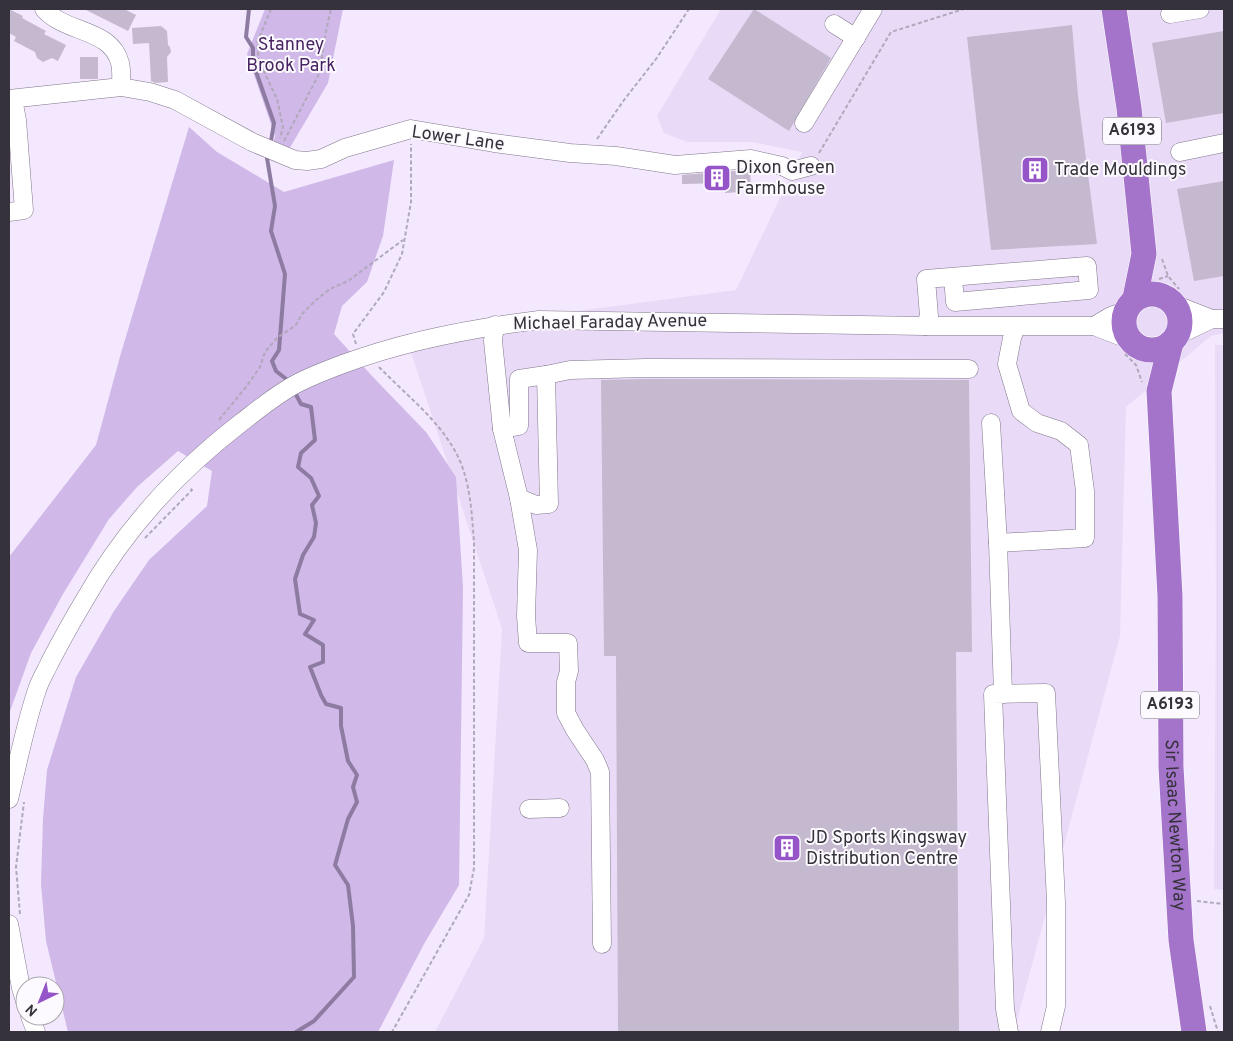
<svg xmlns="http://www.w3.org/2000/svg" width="1233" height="1041" font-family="Overpass,sans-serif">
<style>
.built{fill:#e9dbf8}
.green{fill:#d0b8e8}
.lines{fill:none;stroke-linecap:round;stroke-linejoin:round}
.stream{stroke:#8e7ba1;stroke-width:4}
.building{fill:#c4b9ce}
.minor-casing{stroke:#80768a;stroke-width:19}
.highway-casing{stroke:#fff;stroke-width:26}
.path{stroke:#b1a8ba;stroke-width:2;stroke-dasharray:4 2.5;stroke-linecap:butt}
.minor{stroke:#fff;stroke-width:18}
.highway{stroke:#a474cb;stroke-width:25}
.labels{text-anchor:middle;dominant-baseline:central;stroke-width:4;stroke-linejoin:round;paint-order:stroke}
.shield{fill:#fcfafe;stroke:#716e76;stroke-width:1}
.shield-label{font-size:16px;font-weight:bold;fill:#36323b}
.park-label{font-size:18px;fill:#472361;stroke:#fcfafe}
.street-label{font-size:18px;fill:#36323b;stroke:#fcfafe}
.poi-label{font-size:18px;fill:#36323b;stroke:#fcfafe;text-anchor:start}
</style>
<rect width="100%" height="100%" fill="#f3e8fe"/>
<g class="built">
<polygon points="721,9 1224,9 1224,333 1211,336 1126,407 1120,636 1014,1032 435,1032 484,938 502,629 405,334 736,290 802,152 752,142 687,142 664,133 657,116"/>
<polygon points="1215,345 1224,345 1224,890 1214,889 1216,617"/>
</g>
<g class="green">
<polygon points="265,9 343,9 328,83 288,151 272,149 275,136 247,54"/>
<polygon points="189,127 217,152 284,192 394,160 383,236 367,282 342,306 334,334 372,376 426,432 456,477 463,588 459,885 424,944 378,1032 68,1032 46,941 41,884 43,819 47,770 76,677 114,611 149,560 207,506 212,471 178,451 137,487 109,519 63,594 31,653 9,714 9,557 96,445 121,353"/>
</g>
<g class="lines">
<g class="stream">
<polyline points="249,9 246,37 253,48 253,63 274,123 271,141"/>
<polyline points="267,158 275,206 271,231 285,274 279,350 272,361 276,371 290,382"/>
<polyline points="294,391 301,404 311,407 315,440 301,453 298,467 311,478 319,496 312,505 316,523 314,537 303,555 295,579 300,614 314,620 305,634 323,645 323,662 310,667 321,695 326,704 341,708 341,726 348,761 357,775 353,787 357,802 348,819 335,865 348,885 353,926 354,977 314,1021 296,1032"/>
</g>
</g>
<g class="building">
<polygon points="9,9 23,16 22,18 46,31 44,34 66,45 58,61 52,58 43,62 37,58 35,52 14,41 16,37 9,33"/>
<polygon points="84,9 124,9 136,15 128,31"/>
<polygon points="754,9 831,58 789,131 708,79"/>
<polygon points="1072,25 1078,96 1097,244 991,250 967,37"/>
<polygon points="161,26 167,31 168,45 170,47 171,52 167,57 168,82 155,83 151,81 149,43 133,44 132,28"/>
<polygon points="1224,31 1224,113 1166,123 1152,43"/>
<rect x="80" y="57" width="18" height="22"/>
<polygon points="731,171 750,171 751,187 741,187 741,192 725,193 725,183 682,184 682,175"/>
<polygon points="1224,181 1224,276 1194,281 1177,189"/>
<polygon points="646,379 969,380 972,652 956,652 959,1032 618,1032 616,656 604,656 601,380"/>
</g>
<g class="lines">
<defs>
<g id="minor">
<path d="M44,9c22,25 67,19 76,54 2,8 1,16 1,24"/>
<polyline points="1170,14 1200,9"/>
<polyline points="834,24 856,38"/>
<polyline points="9,99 121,87 150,92 175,100 252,142 295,160 307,161 321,159 345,148 411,129 494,143 570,153 616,156 675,165 751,159 782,166 792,171 811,166"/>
<polyline points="804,123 873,9"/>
<polyline points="1180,152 1224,143"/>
<polyline points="9,212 24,210 17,120 13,99"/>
<polyline points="1174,304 1212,319 1224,319"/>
<polyline points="495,325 493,341 502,429 519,498 528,550 526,616 528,643 568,643 569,671 566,682 566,713 575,730 595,760 600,772 602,944"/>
<polyline points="925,326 929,316 926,279 1087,266 1089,290 955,302 953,277"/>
<polyline points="1094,326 1111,316 1125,311"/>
<polyline points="1176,336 1212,319"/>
<polyline points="991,423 998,543 1003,694"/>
<polyline points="502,429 519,426 519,379 546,375"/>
<polyline points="519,498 536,505 549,504 546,375 570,370 646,368 969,369"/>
<polyline points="998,543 1085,538 1085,491 1079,445 1061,431 1037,423 1021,411 1007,364 1012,338 1016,327"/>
<path d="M9,799c9,-36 16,-74 28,-109 3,-10 9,-19 13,-28 11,-21 22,-41 34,-61 40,-71 94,-130 158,-179 18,-14 35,-28 54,-38 15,-8 31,-14 47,-20 64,-24 129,-36 196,-44l386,6h169l36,14"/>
<polyline points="529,809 560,808"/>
<polyline points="9,924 21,988 25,1001"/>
<polyline points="30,1016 36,1032"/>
<polyline points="1009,1032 1005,1009 993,694 1046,693 1056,902 1056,1006 1050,1032"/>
</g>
<g id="highway">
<polyline points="1114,9 1129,108 1144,254 1135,298"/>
<circle cx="1152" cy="322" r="28"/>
<path id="s1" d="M1171,343l-12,48 11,205 1,171 10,173 13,92"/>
</g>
</defs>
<use href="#minor" class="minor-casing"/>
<use href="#highway" class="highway-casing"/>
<g class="path">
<polyline points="271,9 257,43 259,61 277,99 283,127 280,138"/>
<polyline points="597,139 624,100 656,59 689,9"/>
<polyline points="284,141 319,74 326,31 331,9"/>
<polyline points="819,153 891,32 964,9"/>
<polyline points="1162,259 1168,276 1179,289"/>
<polyline points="1159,279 1168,276"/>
<polyline points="356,344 353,334 384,292 402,254 411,202 411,144"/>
<polyline points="1125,354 1136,365 1142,382"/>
<path d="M379,367c29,30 68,59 83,99 9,25 10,51 12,76v326l-5,27 -77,137"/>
<polyline points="219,420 246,387 260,367 265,352 277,338 296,325 302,314 316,300 330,289 348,281 403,240"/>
<polyline points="145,538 192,490 190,488"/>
<polyline points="1197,901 1224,904"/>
<polyline points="20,914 16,867 24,802"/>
<polyline points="1210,1006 1218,1032"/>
</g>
<use href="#minor" class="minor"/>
<use href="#highway" class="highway"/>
</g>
<defs>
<symbol id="building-square" viewBox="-11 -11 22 22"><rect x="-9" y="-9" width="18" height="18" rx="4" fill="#9654c9" stroke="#fcfafe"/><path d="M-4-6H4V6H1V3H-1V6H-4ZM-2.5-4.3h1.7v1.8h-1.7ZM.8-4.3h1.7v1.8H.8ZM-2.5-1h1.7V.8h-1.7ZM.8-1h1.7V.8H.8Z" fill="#fff"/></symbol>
</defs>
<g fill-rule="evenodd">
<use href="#building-square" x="1019" y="154" width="32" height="32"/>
<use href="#building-square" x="701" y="162" width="32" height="32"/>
<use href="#building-square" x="771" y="832" width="32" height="32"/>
</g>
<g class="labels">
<g class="shield">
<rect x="1103" y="117.5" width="58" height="27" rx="4"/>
<rect x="1141" y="691.5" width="58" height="27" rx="4"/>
</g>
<g class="shield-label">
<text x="1132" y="131">A6193</text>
<text x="1170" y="705">A6193</text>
</g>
<g class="park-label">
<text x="291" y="45">Stanney<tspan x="291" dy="21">Brook Park</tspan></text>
</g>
<g class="street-label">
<text transform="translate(458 139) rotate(8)">Lower Lane</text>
<text transform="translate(610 323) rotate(-1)">Michael Faraday Avenue</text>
<text stroke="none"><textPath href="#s1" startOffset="484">Sir Isaac Newton Way</textPath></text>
</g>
<g class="poi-label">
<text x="736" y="168">Dixon Green<tspan x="736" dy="21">Farmhouse</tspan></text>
<text x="1054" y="170">Trade Mouldings</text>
<text x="806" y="838">JD Sports Kingsway<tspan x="806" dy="21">Distribution Centre</tspan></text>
</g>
</g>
<rect width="1233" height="1041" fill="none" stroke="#36323b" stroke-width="20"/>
<g transform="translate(40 1001) rotate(223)"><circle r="24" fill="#fcfafe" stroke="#adaab0"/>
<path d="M0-4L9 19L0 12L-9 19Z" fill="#9654c9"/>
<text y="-8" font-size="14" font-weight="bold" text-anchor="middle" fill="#36323b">N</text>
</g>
</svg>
